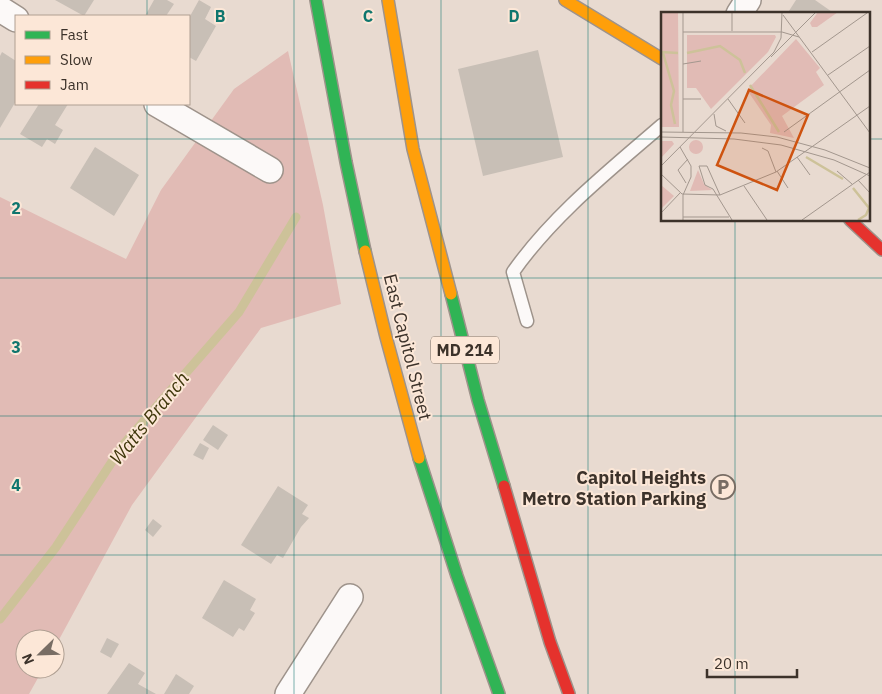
<svg xmlns="http://www.w3.org/2000/svg" width="882" height="694" font-family="'IBM Plex Sans',sans-serif">
<style>
.green{fill:#e1bbb5}
.lines{fill:none;stroke-linecap:round;stroke-linejoin:round}
.stream{stroke:#cdc299;stroke-width:9}
.building{fill:#c8bfb6}
.lane-casing{stroke:#9e938b;stroke-width:15}
.street-casing{stroke:#9e938b;stroke-width:28}
.fast-casing{stroke:#9e938b;stroke-width:14}
.slow-casing{stroke:#9e938b;stroke-width:14}
.jam-casing{stroke:#9e938b;stroke-width:14}
.lane{stroke:#fcf9f8;stroke-width:12}
.street{stroke:#fcf9f8;stroke-width:25}
.fast{stroke:#30b455;stroke-width:11}
.slow{stroke:#ff9f0a;stroke-width:11}
.jam{stroke:#e5322d;stroke-width:11}
.grid{fill:none;stroke:#0f766e;stroke-width:1;stroke-opacity:0.55}
.labels{text-anchor:middle;dominant-baseline:central;stroke-width:4;stroke-linejoin:round;paint-order:stroke}
.shield{fill:#fce7d7;stroke:#76685e;stroke-width:1}
.shield-label{font-size:16px;font-weight:bold;fill:#3c322a}
.street-label{font-size:18px;fill:#3c322a;stroke:#fce7d7}
.poi-label{font-size:18px;font-weight:bold;fill:#3c322a;stroke:#fce7d7;text-anchor:end}
.water-label{font-size:19px;font-style:italic;fill:#40380c;stroke:#fce7d7}
.inset-river{fill:none;stroke:#cdc299;stroke-width:2.5}
.inset-road{fill:none;stroke:#a3978e;stroke-width:1}
.view{fill:#ce5310;fill-opacity:0.15;stroke:#ce5310;stroke-width:2.5}
.inset-edge{fill:none;stroke:#3c322a;stroke-width:2.5}
.grid-label{font-size:16px;text-anchor:middle;font-weight:bold;fill:#0f766e;stroke:#fce7d7;stroke-width:4;stroke-linejoin:round;paint-order:stroke}
</style>
<rect width="100%" height="100%" fill="#e8dad0"/>
<polygon class="green" points="288,51 323,205 341,304 261,328 132,505 55,647 55,639 25,639 25,669 43,669 29,694 0,694 0,197 126,259 161,190 234,89"/>
<g class="lines">
<polyline class="stream" points="0,619 56,547 123,445 239,312 296,217"/>
</g>
<g class="building">
<polygon points="55,0 94,0 84,16"/>
<polygon points="154,0 167,0 174,4 166,16 145,16"/>
<polygon points="199,0 211,7 205,19 216,26 196,61 189,57 189,18"/>
<polygon points="796,0 815,0 835,14 787,14"/>
<polygon points="538,50 563,157 483,176 458,69"/>
<polygon points="2,52 16,61 16,101 0,128 0,56"/>
<polygon points="39,104 68,104 55,125 63,130 55,144 47,139 42,147 20,134"/>
<polygon points="95,147 139,175 114,216 70,188"/>
<polygon points="213,425 228,435 218,450 203,440"/>
<polygon points="200,443 209,448 203,460 193,455"/>
<polygon points="278,486 308,505 302,514 309,518 301,527 283,558 277,555 271,564 241,545"/>
<polygon points="153,519 162,526 153,537 145,530"/>
<polygon points="224,580 256,599 250,610 255,613 244,631 239,628 233,637 202,618"/>
<polygon points="107,638 119,644 111,658 100,652"/>
<polygon points="129,663 145,673 138,684 156,694 107,694"/>
<polygon points="176,674 194,686 189,694 164,694"/>
</g>
<g class="lines">
<defs>
<path id="lane" d="M527,321l-14,-49c40,-57 97,-102 149,-147"/>
<g id="street">
<polyline points="0,9 16,19"/>
<polyline points="739,14 748,0"/>
<polyline points="157,104 270,170"/>
<polyline points="288,694 350,597"/>
</g>
<g id="fast">
<polyline points="316,0 346,162 365,251"/>
<polyline points="451,294 478,400 504,486"/>
<polyline points="419,458 457,576 499,694"/>
</g>
<g id="slow">
<polyline points="388,0 413,149 451,294"/>
<polyline points="565,0 662,59"/>
<polyline points="365,251 386,337 419,458"/>
</g>
<g id="jam">
<polyline points="850,220 882,250"/>
<polyline points="504,486 550,642 569,694"/>
</g>
</defs>
<use href="#lane" class="lane-casing"/>
<use href="#street" class="street-casing"/>
<use href="#fast" class="fast-casing"/>
<use href="#slow" class="slow-casing"/>
<use href="#jam" class="jam-casing"/>
<use href="#lane" class="lane"/>
<use href="#street" class="street"/>
<use href="#fast" class="fast"/>
<use href="#slow" class="slow"/>
<use href="#jam" class="jam"/>
</g>
<path class="grid" d="M147,0v16M294,0v694M441,0v694M588,0v694M735,0v14M147,104v590M0,139h662M868,139h14M735,220v474M0,278h882M0,416h882M0,555h882"/>
<defs>
<symbol id="parking-ring" viewBox="-11 -11 22 22"><circle r="9.5" fill="#fce7d7" stroke="#786d64" stroke-width="1.5"/><path d="M-3.5-5.5H1a3.5 3.5 0 0 1 0 7H-1V5.5H-3.5ZM-1-3.4V-.6H.8a1.4 1.4 0 0 0 0-2.8Z" fill="#786d64"/></symbol>
</defs>
<g fill-rule="evenodd">
<use href="#parking-ring" x="709" y="473" width="28" height="28"/>
</g>
<g class="labels">
<rect class="shield" x="431" y="336.5" width="68" height="27" rx="4"/>
<g class="shield-label">
<text x="465" y="350">MD 214</text>
</g>
<g class="street-label">
<text transform="translate(408 347) rotate(76)">East Capitol Street</text>
</g>
<g class="poi-label">
<text x="706" y="477">Capitol Heights<tspan x="706" dy="21">Metro Station Parking</tspan></text>
</g>
<g class="water-label">
<text transform="translate(149 418) rotate(-51)">Watts Branch</text>
</g>
</g>
<g transform="translate(661 12)">
<rect width="209" height="209" fill="#e8dad0"/>
<path d="M0,0h17l1,115h-18zM157,0h20l-21,15h-5l-2,-4zM26,23h88l1,2 -8,15 -57,57 -15,-21h-9zM135,27l24,29 -4,4 8,13 -42,31 12,22 -24,-5 1,-8 -24,-35zM28 135a7 7 0 1 1 14 0a7 7 0 1 1-14 0ZM0,129h11l2,3 -13,14zM37,158l6,14 8,6 -22,1zM0,173l13,11 -13,13z" fill="#e1bbb5"/>
<path class="inset-river" d="M0,40l17,1M2,41l11,38 -3,14 4,19M26,41l33,-7 20,14 5,13M89,73l29,47M145,145l37,22M192,176l16,20 -3,7 -8,5"/>
<path class="inset-road" d="M22,0v120M122,3l87,118M71,19v-19M22,20h99l17,5M151,40l55,-39M110,45l45,-45M22,52l18,-3M167,63l42,-29M22,87h18M67,87l17,24M53,102l2,12 10,5M0,120l80,1 36,4 48,13 45,18M123,120l86,-62M0,125l73,2 47,6 53,15 36,16M19,135l11,19v11l-8,18v25M101,136l6,3 8,21M136,145l13,18M0,154l113,-114 7,-14 1,-26M116,159l11,17M176,159l15,13M0,162l21,20 38,1 56,-23 94,-66M197,168l12,13M25,171l-8,-13 10,-11M83,174l23,34M59,183l-13,-29h-8l6,19 8,4 19,31M0,201l19,-20M22,205h46M141,208l68,-48"/>
<path class="view" d="M88,78l59,25 -31,75 -60,-25z"/>
<rect width="209" height="209" class="inset-edge"/>
</g>
<g class="grid-label">
<text x="220" y="22">B</text>
<text x="368" y="22">C</text>
<text x="514" y="22">D</text>
<text x="16" y="214">2</text>
<text x="16" y="353">3</text>
<text x="16" y="491">4</text>
</g>
<rect x="15" y="15" width="175" height="90" fill="#fce7d7" stroke="#af9f92"/>
<rect x="25" y="31" width="25" height="8" fill="#30b455" stroke="#af9f92"/>
<text x="60" y="40" font-size="15" fill="#3c322a">Fast</text>
<rect x="25" y="56" width="25" height="8" fill="#ff9f0a" stroke="#af9f92"/>
<text x="60" y="65" font-size="15" fill="#3c322a">Slow</text>
<rect x="25" y="81" width="25" height="8" fill="#e5322d" stroke="#af9f92"/>
<text x="60" y="90" font-size="15" fill="#3c322a">Jam</text>
<g transform="translate(40 654) rotate(247)"><circle r="24" fill="#fce7d7" stroke="#af9f92"/>
<path d="M0-4L9 19L0 12L-9 19Z" fill="#786d64"/>
<text y="-8" font-size="14" font-weight="bold" text-anchor="middle" fill="#3c322a">N</text>
</g>
<path d="M707 669v8h90v-8" fill="none" stroke="#3c322a" stroke-width="2.5"/>
<text x="714" y="669" font-size="15" fill="#3c322a" stroke="#fce7d7" stroke-width="4" paint-order="stroke">20 m</text>
</svg>
